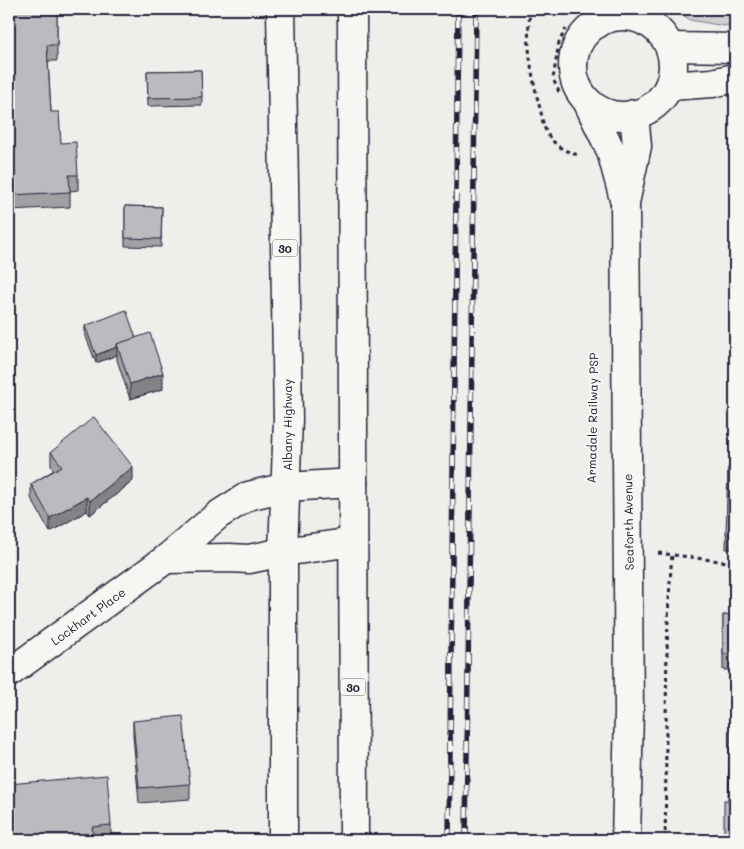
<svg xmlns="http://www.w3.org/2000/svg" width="744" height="849" font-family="Mali,sans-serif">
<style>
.green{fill:#d0d0d1;stroke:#797986}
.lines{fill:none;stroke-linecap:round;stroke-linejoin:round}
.minor-casing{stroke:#22223b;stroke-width:31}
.tertiary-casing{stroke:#22223b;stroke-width:31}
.trunk-casing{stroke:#22223b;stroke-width:31}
.path{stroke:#22223b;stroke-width:3;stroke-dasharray:4 4;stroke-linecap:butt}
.minor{stroke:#f6f6f2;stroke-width:28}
.tertiary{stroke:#f6f6f2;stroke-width:28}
.trunk{stroke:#f6f6f2;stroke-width:28}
.rail-casing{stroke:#22223b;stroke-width:5.5}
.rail{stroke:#f6f6f2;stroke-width:4;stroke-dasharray:11;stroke-linecap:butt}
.wall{fill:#a1a1a4;stroke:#22223b}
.shaded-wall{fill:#838386;stroke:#22223b}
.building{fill:#bbbbbf;stroke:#22223b}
.labels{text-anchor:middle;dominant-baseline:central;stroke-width:4;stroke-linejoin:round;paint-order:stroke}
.shield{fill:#f6f6f2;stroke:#626272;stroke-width:1}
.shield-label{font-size:11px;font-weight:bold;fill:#22223b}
.street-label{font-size:12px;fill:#22223b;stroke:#f6f6f2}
</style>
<rect width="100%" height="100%" fill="#eeeeeb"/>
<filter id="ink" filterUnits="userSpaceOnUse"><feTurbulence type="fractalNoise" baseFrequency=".02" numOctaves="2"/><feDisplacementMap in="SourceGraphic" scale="10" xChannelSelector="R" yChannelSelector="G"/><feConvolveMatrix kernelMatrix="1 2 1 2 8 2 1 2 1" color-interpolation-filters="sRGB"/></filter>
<g filter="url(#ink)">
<polygon class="green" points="674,9 735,9 735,24 724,26 690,20"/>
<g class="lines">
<defs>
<g id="minor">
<polyline points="646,9 646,22"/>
<polyline points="597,24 605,9"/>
<polyline points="166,559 229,558 249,559 283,552 353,542"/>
<polyline points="9,673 166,559 218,515 248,496 286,487 353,483"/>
</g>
<g id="tertiary">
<circle cx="623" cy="66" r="50"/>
<polyline points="670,47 735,48"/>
<polyline points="669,86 712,83 735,78"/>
<polyline points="588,103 611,151 624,199"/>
<polyline points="626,840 629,711 625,203 637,146 634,114"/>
</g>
<g id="trunk">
<polyline points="281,9 288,419 283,552 283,840"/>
<polyline points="352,9 354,840"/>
</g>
</defs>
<use href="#minor" class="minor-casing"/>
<use href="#tertiary" class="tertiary-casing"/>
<use href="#trunk" class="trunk-casing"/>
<g class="path">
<path d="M531,9c-7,30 2,74 10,103 1,6 2,13 5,19 5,12 20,22 33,24"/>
<polyline points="559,92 553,79 559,42 566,29"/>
<polyline points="658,553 735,563"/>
<path d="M665,840c2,-95 -1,-190 7,-285"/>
</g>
<use href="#minor" class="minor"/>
<use href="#tertiary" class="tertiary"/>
<use href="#trunk" class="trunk"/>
<defs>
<g id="rail">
<polyline points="449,840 458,9"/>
<polyline points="466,840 476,9"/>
</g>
</defs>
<use href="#rail" class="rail-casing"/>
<use href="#rail" class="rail"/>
</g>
<g class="wall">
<polygon points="9,9 57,9 57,61 48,61 51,112 61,143 78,175 78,190 70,191 70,207 9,210"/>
<polygon points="201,70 202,105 148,106 147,71"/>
<polygon points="125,206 162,207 161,247 125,246"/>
<polygon points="735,305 735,334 730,332 730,317"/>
<polygon points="85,326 136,338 163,389 130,399 117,360 117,355 96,363 85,334"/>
<polygon points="51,452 133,481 90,515 87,511 50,532 31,498 31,484 54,470 51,466"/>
<polygon points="728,468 735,468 735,549 726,549"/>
<polygon points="735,593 735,670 723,670 723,615 733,616"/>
<polygon points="133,721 190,784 190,799 139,803 133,736"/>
<polygon points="9,784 111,825 111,840 9,840"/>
</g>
<g class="shaded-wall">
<polygon points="117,347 117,355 96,363 96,355"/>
<polygon points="163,373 163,389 130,399 130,384"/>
<polygon points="133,467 133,481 90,515 90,501"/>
<polygon points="87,497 87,511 50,532 50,518"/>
</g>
<g class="building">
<polygon points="9,9 57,9 57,45 47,45 51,112 59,112 61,143 76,142 78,175 69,175 70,192 9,195"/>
<polygon points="201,70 202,97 148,98 147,71"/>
<polygon points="125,206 162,207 161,239 125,238"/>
<polygon points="735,305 735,319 730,317"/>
<polygon points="126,310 136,338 117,344 117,347 96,355 85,326"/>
<polygon points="150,333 163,373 130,384 117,344"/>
<polygon points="94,417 133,467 90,501 87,497 50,518 31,484 62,466 51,452"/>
<polygon points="728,468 735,468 735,534 726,534"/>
<polygon points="733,593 735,593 735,654 723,654 723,615 733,616"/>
<polygon points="183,716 190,784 139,788 133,721"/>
<polygon points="731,722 735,722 735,840 724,840 724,800 728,800"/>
<polygon points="107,775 111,825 92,827 94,840 38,840 37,836 9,838 9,784"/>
</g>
</g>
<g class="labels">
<g class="shield">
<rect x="272.5" y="239.5" width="25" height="17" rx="4"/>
<rect x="340.5" y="678.5" width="25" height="17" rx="4"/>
</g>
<g class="shield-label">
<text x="285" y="248">30</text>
<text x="353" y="687">30</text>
</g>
<g class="street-label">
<text transform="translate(592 418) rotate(-89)">Armadale Railway PSP</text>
<text transform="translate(287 425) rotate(-90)">Albany Highway</text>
<text transform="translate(628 522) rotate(-91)">Seaforth Avenue</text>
<text transform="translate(88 616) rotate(-36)">Lockhart Place</text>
</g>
</g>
<rect width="744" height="849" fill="none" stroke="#f6f6f2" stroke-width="30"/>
<rect x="15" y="15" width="714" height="819" fill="none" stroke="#22223b" stroke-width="2" filter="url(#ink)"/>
</svg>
